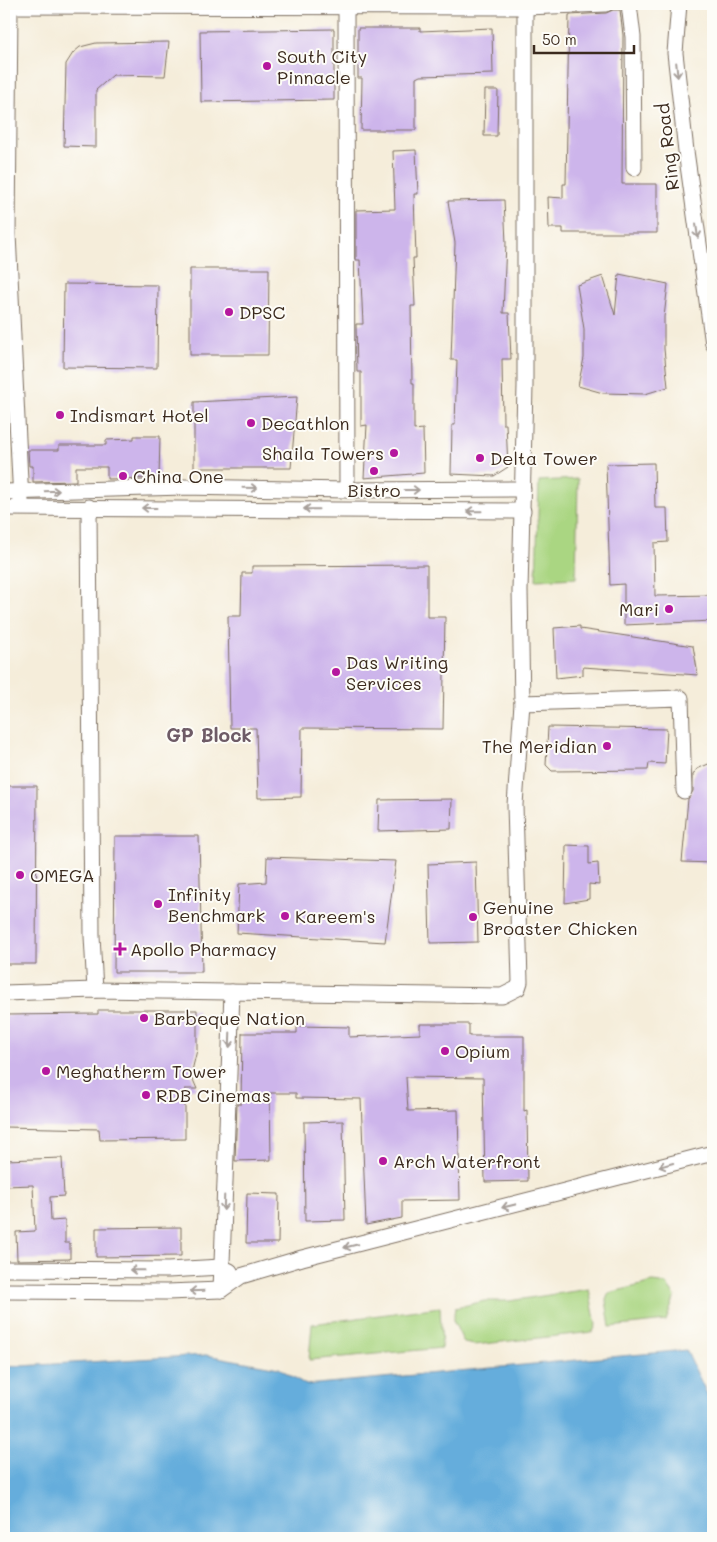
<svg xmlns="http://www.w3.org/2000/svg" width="717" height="1542" font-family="Mali,sans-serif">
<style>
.green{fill:#aad682;stroke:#728050}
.water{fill:#65addc;stroke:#506c7d}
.building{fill:#cdb5eb}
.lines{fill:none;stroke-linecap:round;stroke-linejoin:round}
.minor-casing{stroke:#7c6e60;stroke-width:17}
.minor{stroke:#fff;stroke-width:15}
.oneway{stroke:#a79f9a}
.poi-dot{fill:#b5179e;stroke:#fdfcf7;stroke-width:2}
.labels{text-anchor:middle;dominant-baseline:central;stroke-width:4;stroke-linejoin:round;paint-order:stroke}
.poi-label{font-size:18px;fill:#3b2a1e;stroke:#fdfcf7;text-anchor:start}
.street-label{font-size:18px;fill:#3b2a1e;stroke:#fdfcf7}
.neighbourhood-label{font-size:19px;font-weight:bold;fill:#6e5b66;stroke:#fdfcf7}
</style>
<rect width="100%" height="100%" fill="#fdfcf7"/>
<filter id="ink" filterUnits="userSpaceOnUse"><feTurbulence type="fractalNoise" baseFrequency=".02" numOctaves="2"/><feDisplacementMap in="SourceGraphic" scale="10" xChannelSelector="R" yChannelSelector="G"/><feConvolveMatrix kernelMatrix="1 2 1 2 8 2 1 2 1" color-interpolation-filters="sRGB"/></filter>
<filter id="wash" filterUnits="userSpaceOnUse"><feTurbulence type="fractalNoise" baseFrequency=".0096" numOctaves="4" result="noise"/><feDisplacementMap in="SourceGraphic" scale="20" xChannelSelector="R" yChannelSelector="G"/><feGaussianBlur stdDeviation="1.12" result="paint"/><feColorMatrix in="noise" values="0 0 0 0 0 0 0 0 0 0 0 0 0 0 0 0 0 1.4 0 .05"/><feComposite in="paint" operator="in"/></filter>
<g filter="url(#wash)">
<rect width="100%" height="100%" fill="#f5edda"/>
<g class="green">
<polygon points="578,479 576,578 536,580 539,481"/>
<polygon points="653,1282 666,1284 675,1296 666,1321 610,1327 606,1300 609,1293"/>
<polygon points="589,1289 596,1325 593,1332 474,1345 464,1343 453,1320 455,1308 484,1301 509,1301"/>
<polygon points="440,1307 442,1348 309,1360 312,1324"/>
</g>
<polygon class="water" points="686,1350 708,1396 713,1396 713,1538 4,1538 4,1367 206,1355 279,1368 306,1385"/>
<g id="blocks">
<g class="building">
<polygon points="613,10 620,10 623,35 622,184 657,184 657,233 563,233 563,228 549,228 548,197 563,198 563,184 566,184 569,15 606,13"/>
<polygon points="358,28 420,28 420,31 492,28 493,74 420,76 416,78 416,130 361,130 362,78 358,78"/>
<polygon points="334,29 334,100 201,102 200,31"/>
<polygon points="169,42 165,76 113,75 96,90 96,147 64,146 66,64 73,53 80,47 96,43"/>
<polygon points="485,90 498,90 497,136 484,136"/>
<polygon points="416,150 418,194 414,194 416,258 413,258 415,306 411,306 412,383 414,383 414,430 423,429 424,473 364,478 367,425 361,426 361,372 357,372 356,324 363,324 360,260 356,260 356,210 395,209 393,151"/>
<polygon points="504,200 506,243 503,313 509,313 511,359 502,359 503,424 506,424 508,467 494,476 451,474 452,425 455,425 457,360 451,360 455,243 448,201"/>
<polygon points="190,269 269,269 268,355 190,355"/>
<polygon points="619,274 668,284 664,317 664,349 668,387 645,394 603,393 578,386 584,358 584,329 577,285 603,276 615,315"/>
<polygon points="64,284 158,285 157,368 63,367"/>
<polygon points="297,397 291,468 194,468 194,402"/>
<polygon points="134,436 160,436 159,478 107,479 107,467 76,467 76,481 33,482 33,466 29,466 28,450 59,450 59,445 106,445 106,440 134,439"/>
<polygon points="654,463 655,508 667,508 668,542 654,543 655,596 713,595 713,621 624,625 624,584 610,585 606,464"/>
<polygon points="427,565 427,617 445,617 443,729 302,728 301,797 258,798 256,728 230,728 228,616 241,616 242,573 252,573 252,566"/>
<polygon points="580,626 580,629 693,646 698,675 583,667 583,675 556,678 554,628"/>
<polygon points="548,727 667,729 665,764 649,763 648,770 552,771 546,765"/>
<polygon points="713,762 713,863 682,862 688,799 693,791 693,775 697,769"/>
<polygon points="4,786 37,786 36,964 4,964"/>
<polygon points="452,799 451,829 378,831 379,800"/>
<polygon points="115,836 199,836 202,972 114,972"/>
<polygon points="566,845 589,846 589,864 598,863 599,885 589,884 589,899 565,903"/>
<polygon points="267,857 396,861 385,942 237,933 239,884 266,882"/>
<polygon points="476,862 478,942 430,943 428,864"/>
<polygon points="98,1010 197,1010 197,1050 191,1075 197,1089 185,1089 185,1139 100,1140 99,1129 4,1127 4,1015 98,1014"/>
<polygon points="420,1024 469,1024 469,1036 524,1036 524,1111 527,1110 528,1181 485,1182 483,1078 406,1077 408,1111 458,1110 460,1200 402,1201 402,1218 366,1225 361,1099 296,1098 296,1093 270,1093 271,1160 235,1161 237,1104 241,1104 242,1033 297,1033 297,1026 349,1027 349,1037 420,1034"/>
<polygon points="343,1121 345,1220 305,1221 304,1122"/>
<polygon points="62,1158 64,1196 50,1197 51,1221 65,1220 65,1243 70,1243 70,1259 17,1260 16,1232 35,1231 33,1185 6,1186 5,1160"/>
<polygon points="247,1193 279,1194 278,1243 246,1243"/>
<polygon points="181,1227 181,1256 96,1257 96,1228"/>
</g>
</g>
</g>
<g filter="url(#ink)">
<use href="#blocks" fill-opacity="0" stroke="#7c6e60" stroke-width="1"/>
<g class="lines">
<defs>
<g id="minor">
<polyline points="629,4 633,37 634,168"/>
<polyline points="679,4 675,53 686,151 713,344"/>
<polyline points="4,6 525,7 606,4"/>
<polyline points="10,6 8,234 21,501"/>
<polyline points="346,6 347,490"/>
<polyline points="4,492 184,487 347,490 523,489"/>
<polyline points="89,507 92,936 95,990"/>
<polyline points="4,508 523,511"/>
<polyline points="522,703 681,698 684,791"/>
<polyline points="4,993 95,990 502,996 518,988 520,982 515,805 522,703 520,591 525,386 525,7"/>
<polyline points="4,1269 168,1270 221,1267 230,1271"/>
<polyline points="221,1290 232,992"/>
<polyline points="4,1291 167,1292 221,1290 241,1276 302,1258 713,1153"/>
</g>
</defs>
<use href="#minor" class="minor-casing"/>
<use href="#minor" class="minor"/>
</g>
<defs><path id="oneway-shaft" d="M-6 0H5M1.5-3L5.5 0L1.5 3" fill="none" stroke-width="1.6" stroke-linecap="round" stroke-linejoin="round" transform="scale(1.25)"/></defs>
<g class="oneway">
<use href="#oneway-shaft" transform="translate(677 70) rotate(84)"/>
<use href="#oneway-shaft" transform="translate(697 231) rotate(82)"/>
<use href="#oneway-shaft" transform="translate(250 488) rotate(1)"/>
<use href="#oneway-shaft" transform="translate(412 490)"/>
<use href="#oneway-shaft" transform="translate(52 491) rotate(-2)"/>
<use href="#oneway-shaft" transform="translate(149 508) rotate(-180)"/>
<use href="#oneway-shaft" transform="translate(311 509) rotate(-179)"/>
<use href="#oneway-shaft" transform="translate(474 511) rotate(-179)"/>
<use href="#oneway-shaft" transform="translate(230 1040) rotate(92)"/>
<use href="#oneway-shaft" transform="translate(666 1165) rotate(165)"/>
<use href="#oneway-shaft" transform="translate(224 1203) rotate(92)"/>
<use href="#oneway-shaft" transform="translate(509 1206) rotate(166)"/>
<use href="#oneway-shaft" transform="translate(351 1246) rotate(166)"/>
<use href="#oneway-shaft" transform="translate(137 1270) rotate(-179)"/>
<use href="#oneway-shaft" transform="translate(197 1291) rotate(178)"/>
</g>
</g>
<g class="poi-dot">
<circle cx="267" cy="66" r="5"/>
<circle cx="229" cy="312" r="5"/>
<circle cx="60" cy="415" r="5"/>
<circle cx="251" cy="423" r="5"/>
<circle cx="394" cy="453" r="5"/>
<circle cx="480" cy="458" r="5"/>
<circle cx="374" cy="471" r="5"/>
<circle cx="123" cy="476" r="5"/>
<circle cx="669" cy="609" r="5"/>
<circle cx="336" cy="672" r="5"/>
<circle cx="607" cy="746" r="5"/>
<circle cx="20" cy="875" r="5"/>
<circle cx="158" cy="904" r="5"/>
<circle cx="285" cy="916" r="5"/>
<circle cx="473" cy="917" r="5"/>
<path d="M117.5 941.5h5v5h5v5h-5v5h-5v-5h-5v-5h5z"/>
<circle cx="144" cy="1018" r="5"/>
<circle cx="445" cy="1051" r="5"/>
<circle cx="46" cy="1071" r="5"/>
<circle cx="146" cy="1095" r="5"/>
<circle cx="383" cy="1161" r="5"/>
</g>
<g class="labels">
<g class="poi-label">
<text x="277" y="56">South City<tspan x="277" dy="21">Pinnacle</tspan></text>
<text x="239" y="312">DPSC</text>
<text x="70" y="415">Indismart Hotel</text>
<text x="261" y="423">Decathlon</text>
<text x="384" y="453" text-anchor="end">Shaila Towers</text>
<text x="490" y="458">Delta Tower</text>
<text x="133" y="476">China One</text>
<text x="374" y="490" text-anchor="middle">Bistro</text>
<text x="659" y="609" text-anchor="end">Mari</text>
<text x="346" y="662">Das Writing<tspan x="346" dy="21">Services</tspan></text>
<text x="597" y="746" text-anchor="end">The Meridian</text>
<text x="30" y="875">OMEGA</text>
<text x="168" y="894">Infinity<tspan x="168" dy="21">Benchmark</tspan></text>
<text x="483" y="907">Genuine<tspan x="483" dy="21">Broaster Chicken</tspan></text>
<text x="295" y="916">Kareem's</text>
<text x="130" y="949">Apollo Pharmacy</text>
<text x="154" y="1018">Barbeque Nation</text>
<text x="455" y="1051">Opium</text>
<text x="56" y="1071">Meghatherm Tower</text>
<text x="156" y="1095">RDB Cinemas</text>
<text x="393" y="1161">Arch Waterfront</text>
</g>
<g class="street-label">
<text transform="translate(667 147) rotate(-97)">Ring Road</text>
</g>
<g class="neighbourhood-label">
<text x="209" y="734">GP Block</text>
</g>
</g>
<rect width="717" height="1542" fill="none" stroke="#fdfcf7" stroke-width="20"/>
<path d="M534 45v8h100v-8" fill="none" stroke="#3b2a1e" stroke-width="2.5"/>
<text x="542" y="45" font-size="15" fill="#3b2a1e" stroke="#fdfcf7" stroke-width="4" paint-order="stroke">50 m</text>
</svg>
